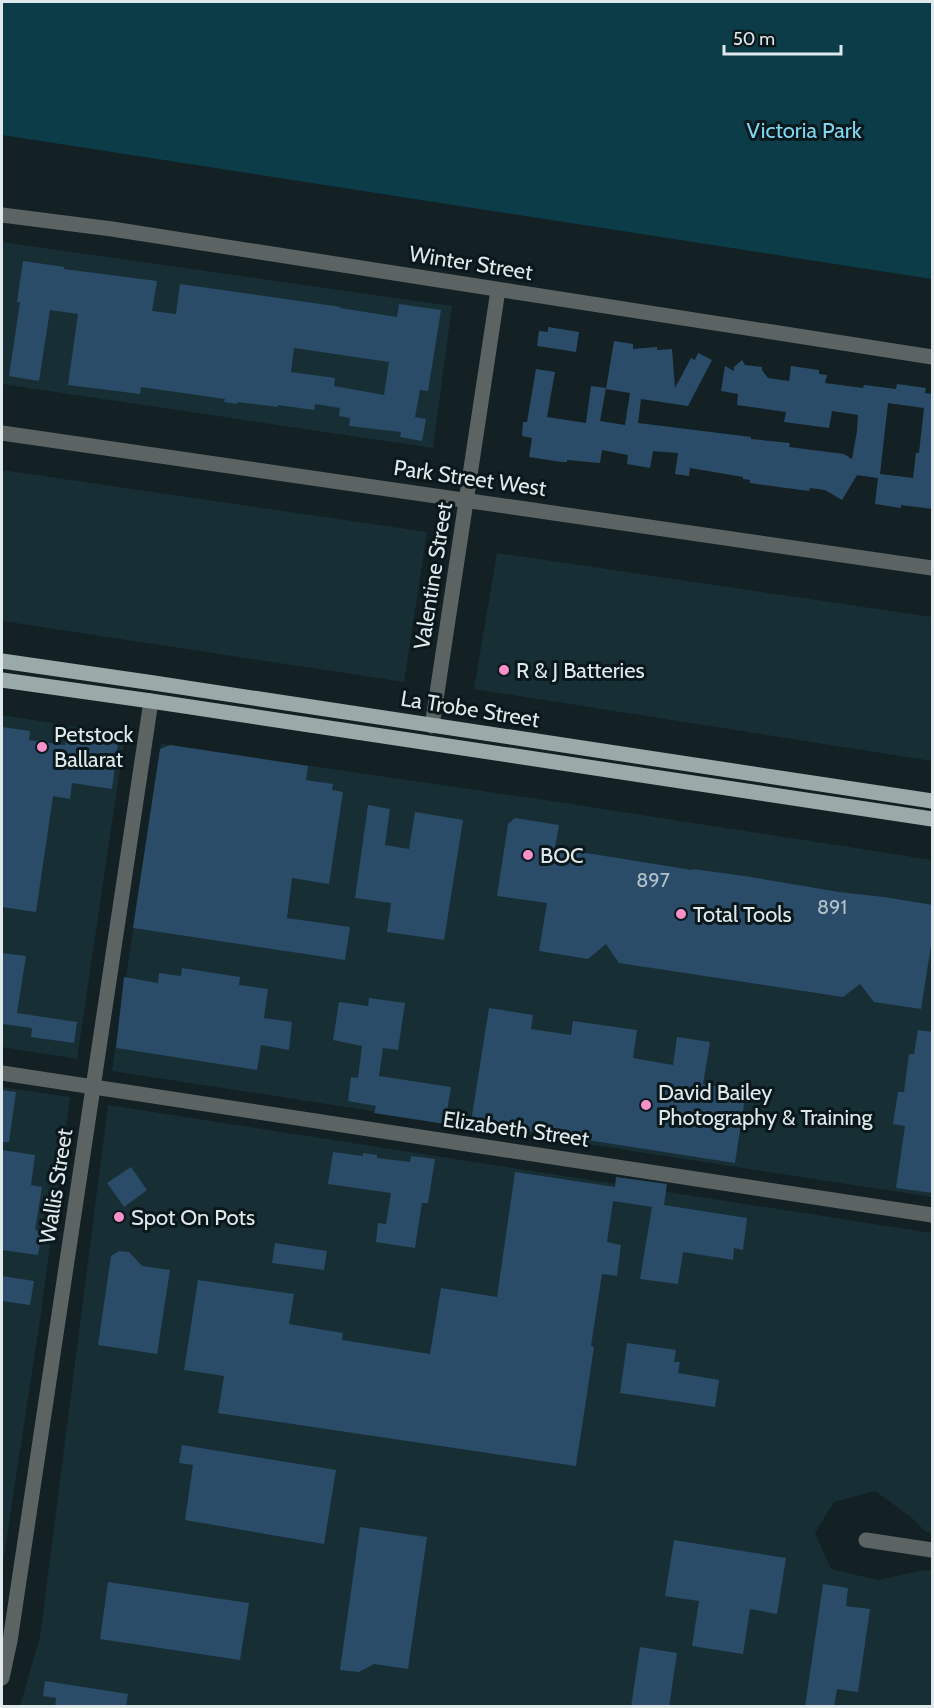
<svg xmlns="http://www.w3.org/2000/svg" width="934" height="1708" font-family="Cabin,sans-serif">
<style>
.built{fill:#172e34}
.green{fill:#0b3c48}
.building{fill:#2a4c68;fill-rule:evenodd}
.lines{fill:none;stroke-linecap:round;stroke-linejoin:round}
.minor{stroke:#5c6463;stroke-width:15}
.major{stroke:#9aaaa9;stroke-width:15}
.poi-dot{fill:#f890ca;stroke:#0a181c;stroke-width:2}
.labels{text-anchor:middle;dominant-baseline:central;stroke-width:6;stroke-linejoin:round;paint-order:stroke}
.number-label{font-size:20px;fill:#b2c1ca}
.park-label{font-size:22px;fill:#7ed6ef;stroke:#0a181c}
.street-label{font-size:22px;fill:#dfe8eb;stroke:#0a181c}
.poi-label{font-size:22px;fill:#dfe8eb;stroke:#0a181c;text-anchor:start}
</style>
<rect width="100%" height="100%" fill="#132125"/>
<g class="built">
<polygon points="2,242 452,306 433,448 2,384"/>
<polygon points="2,470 427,532 404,682 2,621"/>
<polygon points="497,553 932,617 932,761 474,689"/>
<polygon points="2,715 125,735 77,1059 2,1047"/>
<polygon points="161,744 565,803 932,860 932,1197 112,1071"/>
<polygon points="2,1087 70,1097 41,1313 2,1569"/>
<polygon points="108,1105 932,1233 932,1533 926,1532 911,1517 875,1491 834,1502 815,1533 831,1569 878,1580 924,1570 932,1571 932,1706 20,1706 40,1637"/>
</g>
<polygon class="green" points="2,2 932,2 932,279 2,135"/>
<g class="building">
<path d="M23,261l41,6v2l93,12 -5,30 24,3 4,-30 161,23 -1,1 57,9 2,-13 42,6 -13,81 -8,-1 -5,27 11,2 -4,22 -22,-4 1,-5 -52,-6 1,-8 -11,-2 1,-8 -25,-4 -1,6 -36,-5v2l-41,-5v2l-13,-2 1,-3 -84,-12 -1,7 -72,-9 10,-71 -28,-4 -11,71 -30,-5 11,-74h-3zM294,348l95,14 -5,33 -50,-9 1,-8 -44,-6z"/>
<polygon points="548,327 579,332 576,352 537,346 539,331 548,332"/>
<path d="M614,341l19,3v5l24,-2v3l15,-1 3,39 16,-30 4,2 3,-7 14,7 -24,46 -47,-7 -3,24 113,14v2l39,4 -1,4 55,7 8,5 5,-28 1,-16 -26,-4 -3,17 -45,-6 2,-10 -49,-7 1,-11 -17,-3 4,-25 9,5v-4l8,-7 3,5 17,2v3l6,8 21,3 2,-15 28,4v4l8,1 -2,8 38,5 1,-3 32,4 1,-5 29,4 -1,5 8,1v115l-32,-4v3l-26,-4 3,-26 -21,-3 -15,25 -17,-10 -15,-2 -1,3 -59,-8v-3l-7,-1v-2l-53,-9 -1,8 -14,-2 3,-21 -25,-2 -3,17 -23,-4 1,-9 -26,-5 -2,13 -33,-3v2h-5l-33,-5 3,-19 -10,-2 1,-14h4l9,-53 19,3 -8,45 39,6 5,-37 15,2 -6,33 25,4 5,-32 -24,-4zM888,403l36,5 -5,45h-3l-3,25 -33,-4z"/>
<polygon points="2,727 30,731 29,740 65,745 66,736 118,744 112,789 72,783 70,799 53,796 36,912 2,907"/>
<polygon points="170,745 308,766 306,780 333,784 332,790 343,792 329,884 292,878 287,918 350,927 345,960 133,928 160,749"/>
<polygon points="368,805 390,809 385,845 409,849 415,812 463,820 444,940 387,932 391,903 355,898"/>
<polygon points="515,818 559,825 555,848 692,870 693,869 751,877 839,892 884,897 933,905 933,933 921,1009 874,1002 860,984 843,997 619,963 606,944 588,959 539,951 547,903 497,896 508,824"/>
<polygon points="2,953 26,956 17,1013 77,1022 74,1043 31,1037 32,1028 2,1024"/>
<polygon points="182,968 240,977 239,985 268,989 264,1018 292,1022 289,1050 261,1045 257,1070 116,1048 124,977 158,983 159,973 181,976"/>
<polygon points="369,998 405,1003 398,1050 383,1048 379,1076 451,1087 445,1124 374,1113 376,1106 348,1101 351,1077 358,1078 362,1046 333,1040 339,1002 368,1006"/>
<polygon points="489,1008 533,1015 531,1029 571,1035 573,1021 637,1030 633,1058 673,1065 677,1037 710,1042 703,1084 746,1091 735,1163 471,1122"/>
<polygon points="918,1030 933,1032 933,1193 896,1188 905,1126 893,1124 898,1092 904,1092 909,1054 914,1054"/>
<polygon points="2,1090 16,1092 9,1142 2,1142"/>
<polygon points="2,1150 35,1155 31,1185 42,1187 35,1230 42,1231 38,1255 2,1250"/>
<polygon points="333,1152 363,1156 363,1153 377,1155 377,1158 410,1162 411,1156 435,1159 428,1203 422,1203 415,1248 376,1242 378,1223 386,1224 391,1193 328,1184"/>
<polygon points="131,1167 147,1190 124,1207 107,1183"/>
<polygon points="515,1172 615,1187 616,1177 667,1184 664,1205 747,1218 743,1250 734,1248 733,1260 683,1252 678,1284 640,1279 652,1207 613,1201 607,1242 621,1245 617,1276 602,1274 591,1346 594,1347 576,1466 218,1413 224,1376 184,1370 198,1280 294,1294 289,1324 343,1333 342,1340 430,1354 441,1288 497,1297"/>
<polygon points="275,1243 327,1251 324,1270 272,1263"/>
<polygon points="119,1251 129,1252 142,1266 170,1270 157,1354 98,1345 111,1256"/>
<polygon points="2,1276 34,1281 30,1305 2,1301"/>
<polygon points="627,1343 676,1350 674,1362 680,1362 678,1373 719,1380 715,1407 620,1393"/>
<polygon points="182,1445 336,1470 324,1544 185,1520 193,1465 179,1463"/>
<polygon points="360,1527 427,1537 408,1669 374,1664 359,1672 340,1670"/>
<polygon points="674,1540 786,1558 777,1614 750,1609 743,1654 692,1646 699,1601 665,1596"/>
<polygon points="108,1582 249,1603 240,1660 100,1639"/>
<polygon points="823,1584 848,1588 846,1606 870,1609 858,1692 837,1689 834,1707 805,1707"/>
<polygon points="640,1647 677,1653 669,1707 631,1707"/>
<polygon points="45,1681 128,1694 126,1707 55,1707 56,1698 43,1696"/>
</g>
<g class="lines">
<g class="minor">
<polyline points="2,215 112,229 932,357"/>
<polyline points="2,433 932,568"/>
<polyline points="432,726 498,290"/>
<polyline points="2,1073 932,1215"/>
<polyline points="866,1540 932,1550"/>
<polyline points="2,1678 10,1641 151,701"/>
</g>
<g class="major">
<polyline points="2,661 154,683 932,801"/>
<polyline points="2,680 151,701 932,819"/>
</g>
</g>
<g class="poi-dot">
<circle cx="504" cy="670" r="6"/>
<circle cx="42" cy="747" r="6"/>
<circle cx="528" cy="855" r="6"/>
<circle cx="681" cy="914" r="6"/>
<circle cx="646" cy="1105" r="6"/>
<circle cx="119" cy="1217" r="6"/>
</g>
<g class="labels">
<g class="number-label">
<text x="653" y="880">897</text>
<text x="832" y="907">891</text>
</g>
<g class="park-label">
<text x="804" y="130">Victoria Park</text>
</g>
<g class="street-label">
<text transform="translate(471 263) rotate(9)">Winter Street</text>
<text transform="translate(470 478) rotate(8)">Park Street West</text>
<text transform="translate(433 576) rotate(-81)">Valentine Street</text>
<text transform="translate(470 709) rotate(9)">La Trobe Street</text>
<text transform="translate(516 1129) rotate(8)">Elizabeth Street</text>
<text transform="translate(56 1186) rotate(-81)">Wallis Street</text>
</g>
<g class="poi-label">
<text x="516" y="670">R &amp; J Batteries</text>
<text x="54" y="734">Petstock<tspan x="54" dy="25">Ballarat</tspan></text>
<text x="540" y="855">BOC</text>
<text x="693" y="914">Total Tools</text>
<text x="658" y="1092">David Bailey<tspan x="658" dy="25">Photography &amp; Training</tspan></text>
<text x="131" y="1217">Spot On Pots</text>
</g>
</g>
<rect width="934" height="1708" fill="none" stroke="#dfe8eb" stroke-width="6"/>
<path d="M724 45v9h117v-9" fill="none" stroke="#dfe8eb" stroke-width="3"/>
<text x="733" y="45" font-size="18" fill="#dfe8eb" stroke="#0a181c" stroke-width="4.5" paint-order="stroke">50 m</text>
</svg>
